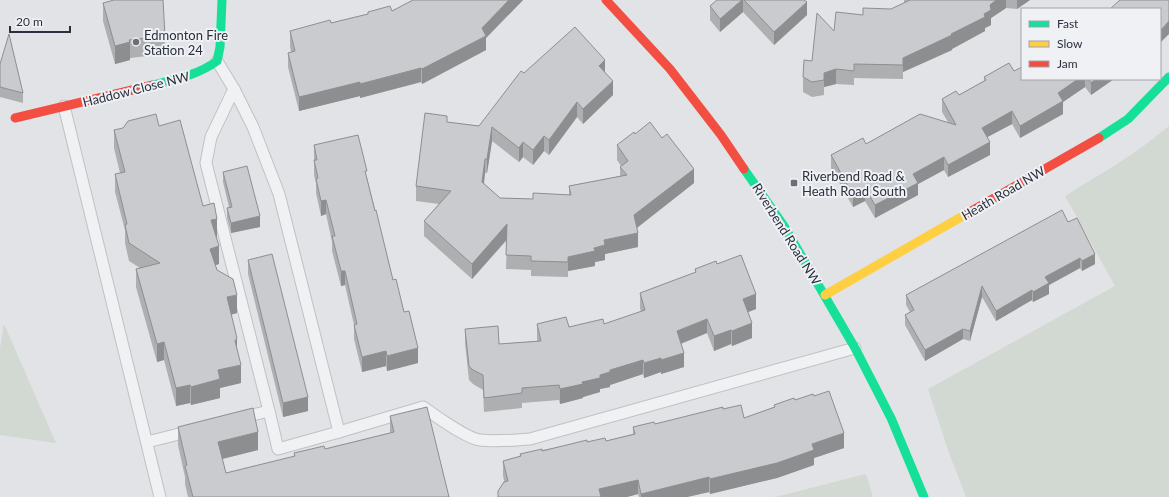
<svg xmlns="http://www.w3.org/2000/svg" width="1169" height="497" font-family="Lato,sans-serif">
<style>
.green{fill:#d2d9d2}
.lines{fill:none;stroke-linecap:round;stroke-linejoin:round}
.lane-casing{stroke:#c0c1c4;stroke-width:13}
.lane{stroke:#f0f1f3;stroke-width:11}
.fast{stroke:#16e098;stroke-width:9}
.slow{stroke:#ffcf43;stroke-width:9}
.jam{stroke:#f24e42;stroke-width:9}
.wall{fill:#aeafb1}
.shaded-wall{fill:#8d8e90}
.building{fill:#cacbce;stroke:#8d8e90}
.poi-dot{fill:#6a6f78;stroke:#eff1f5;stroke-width:1.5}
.labels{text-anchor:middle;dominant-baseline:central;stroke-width:4;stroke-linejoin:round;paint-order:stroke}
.poi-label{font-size:13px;fill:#2a303d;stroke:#eff1f5;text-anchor:start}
.street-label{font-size:13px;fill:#2a303d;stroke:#eff1f5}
</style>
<rect width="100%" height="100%" fill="#e1e3e6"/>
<g class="green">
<path d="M1169,126v371h-203l-17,-44 -21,-64 187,-103 -50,-90c37,-23 71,-42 104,-70z"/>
<polygon points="4,324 56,443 0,435 0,348"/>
<polygon points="866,474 873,497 775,497"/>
</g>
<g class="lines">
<defs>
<g id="lane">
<path d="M217,61l17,28 19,38 26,67 60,238 84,-25c11,8 45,32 57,33 16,2 33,0 50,-1l325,-91"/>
<polyline points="234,89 211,137 206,163 269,411"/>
<polyline points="64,106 160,497"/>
<polyline points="240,418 269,411 278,449 339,432"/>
<polyline points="147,442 191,431"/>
</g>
</defs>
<use href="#lane" class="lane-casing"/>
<use href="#lane" class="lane"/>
<g class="fast">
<path d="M153,85c23,-6 45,-10 64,-24l3,-14 2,-47"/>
<polyline points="1099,138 1128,119 1169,77"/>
<polyline points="744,169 784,226 855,348 891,418 924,497"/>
</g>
<polyline class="slow" points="825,295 968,213"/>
<g class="jam">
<polyline points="606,0 670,69 721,135 744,169"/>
<polyline points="15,118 153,85"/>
<polyline points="968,213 1099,138"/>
</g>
</g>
<g class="wall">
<polygon points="413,0 523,0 486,38 486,50 422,84 421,82 360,98 360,96 299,111 288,67 288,53 291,52 290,46 290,31 331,23 368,14 368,12 392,11"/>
<polygon points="717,0 804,0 807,15 774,45 743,12 720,32 710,20 710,6"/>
<polygon points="904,0 1030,0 1017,9 1006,8 991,18 991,25 985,28 985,31 952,49 952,50 903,72 903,79 854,78 854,85 836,84 824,87 824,95 812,97 803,92 803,77 812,61 834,31 863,15 891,9 904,3"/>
<polygon points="1169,0 1161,42 1160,42 1160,9"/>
<polygon points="103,3 165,36 165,54 130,58 130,60 115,64 103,21"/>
<polygon points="0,64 23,93 23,103 0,97"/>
<polygon points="1014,71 1022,79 1114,79 1091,95 1085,87 1063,102 1063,114 1020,138 1012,124 987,137 990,155 948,177 944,170 918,184 918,195 875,218 865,201 853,207 831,168 831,155 866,144 948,122 942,112 942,99 959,95 984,81 984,77"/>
<polygon points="605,72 613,95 583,124 577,117 549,155 544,151 533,165 523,157 519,162 492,141 487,173 485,173 484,184 500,198 533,199 569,195 569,186 620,176 620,167 621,166 617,160 617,145 635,134 694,183 637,228 638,247 605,254 605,260 595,262 595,266 568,271 568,277 531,276 531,270 506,269 507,240 472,279 424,236 424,221 439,204 416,201 416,186 447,122 479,126 524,73"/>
<polygon points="159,126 203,206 217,237 216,237 219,264 215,265 217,270 237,313 231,314 237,349 241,383 220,388 220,398 191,405 190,403 176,406 164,360 157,362 136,287 136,269 140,268 129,261 125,243 125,230 115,192 115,174 120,173 114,148 114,130"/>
<polygon points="314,145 367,178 393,280 404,312 418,363 387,371 386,366 362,372 354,339 354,325 345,285 341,286 332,251 332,242 326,214 321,216 316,193 316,183 314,175"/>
<polygon points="223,172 260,227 231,233 227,218 227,208 229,207 223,182"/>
<polygon points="1068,222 1095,264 1082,271 1080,268 1049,285 1049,294 1033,302 1032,300 996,321 982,297 970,341 963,339 925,361 905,325 905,315 910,312 906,305 906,295"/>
<polygon points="248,260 308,411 283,417 248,274"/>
<polygon points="717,264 756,309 748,312 752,338 732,346 731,344 714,351 707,333 681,344 684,367 661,374 661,372 644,378 643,374 610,385 610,387 600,389 600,392 583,397 583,398 560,404 559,400 522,403 522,408 484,412 483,390 473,384 469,380 465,343 465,329 499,344 537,341 537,324 569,327 604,324 641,312 640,308 640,293 695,273 695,269"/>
<polygon points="814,396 844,448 814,458 814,465 777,478 710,494 709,492 687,497 639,497 638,494 627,497 498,497 498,491 504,481 503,475 503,461 520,456 520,454 587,442 606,441 633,434 633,427 655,424 723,409 744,418 774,407 774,405"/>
<polygon points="390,416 449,497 188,497 185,484 185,477 178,445 178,427 258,450 222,459 226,473 294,457 294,453 325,449 390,433"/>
</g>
<g class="shaded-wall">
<polygon points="509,0 523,0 486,38 486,50 422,84 422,69 482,28"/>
<polygon points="742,0 743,0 743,12 720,32 720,19"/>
<polygon points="996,0 1006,0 1006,8 991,18 991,25 985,28 985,31 952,49 952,50 903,72 903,79 903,58 951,34 984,14 990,5"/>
<polygon points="1017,0 1030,0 1017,9"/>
<polygon points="807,2 807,15 774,45 774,32"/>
<polygon points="1169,21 1169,34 1161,42 1161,30"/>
<polygon points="130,42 130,60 115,64 115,46"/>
<polygon points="605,60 605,75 599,66"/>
<polygon points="421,68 421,82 360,98 360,84"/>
<polygon points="836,69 836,84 824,87 824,95 824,73"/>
<polygon points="1078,79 1085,79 1085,87 1063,102 1063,114 1020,138 1020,126 1058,93"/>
<polygon points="1096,79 1114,79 1091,95 1091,83"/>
<polygon points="613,81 613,95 583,124 583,109"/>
<polygon points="360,82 360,96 299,111 299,97"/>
<polygon points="577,102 577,117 549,155 549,140"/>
<polygon points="1012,111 1012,124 982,140 982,128"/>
<polygon points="492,127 492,141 487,173 487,159"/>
<polygon points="544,136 544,151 533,165 533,150"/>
<polygon points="523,142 523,157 519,162 519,148"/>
<polygon points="990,142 990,155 948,177 948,165"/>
<polygon points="944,157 944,170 918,184 918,195 875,218 875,205 913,174"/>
<polygon points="485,159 485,173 482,197 482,182"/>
<polygon points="694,169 694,183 634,230 634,215"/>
<polygon points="865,188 865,201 853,207 853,195"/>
<polygon points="326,200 326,214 321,216 321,201"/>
<polygon points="260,216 260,227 231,233 231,223"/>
<polygon points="217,219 217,237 211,238 211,220"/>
<polygon points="507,224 507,239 472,279 472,264"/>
<polygon points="638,233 638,247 605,254 605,260 595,262 595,266 568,271 568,277 568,257 594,248 604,240"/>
<polygon points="219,246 219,264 210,267 210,249"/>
<polygon points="1095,254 1095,264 1082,271 1082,261"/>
<polygon points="1080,258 1080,268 1049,285 1049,294 1033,302 1033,292 1045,277"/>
<polygon points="341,271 345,271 345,285 341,286"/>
<polygon points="982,286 982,297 970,341 970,331"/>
<polygon points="1032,290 1032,300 996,321 996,311"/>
<polygon points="756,294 756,309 743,314 743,299"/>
<polygon points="237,295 237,313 227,316 227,297"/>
<polygon points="707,319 707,333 677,345 677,331"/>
<polygon points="752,323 752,338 732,346 732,331"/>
<polygon points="963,329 963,339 925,361 925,350"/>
<polygon points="731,330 731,344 714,351 714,336"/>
<polygon points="237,338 237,356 235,341"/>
<polygon points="164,342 164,360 157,362 157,344"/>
<polygon points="418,348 418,363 387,371 387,356"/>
<polygon points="386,351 386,366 362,372 362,357"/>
<polygon points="684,353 684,367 661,374 661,360"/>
<polygon points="661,358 661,372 644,378 644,363"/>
<polygon points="643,360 643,374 610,385 610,387 600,389 600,392 583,397 583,398 560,404 560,389 600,375 610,370"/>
<polygon points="241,365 241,383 220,388 220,398 191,405 191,387 218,370"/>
<polygon points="190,385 190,403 176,406 176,388"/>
<polygon points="308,397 308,411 283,417 283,403"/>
<polygon points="258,432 258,450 218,460 218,442"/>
<polygon points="844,433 844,448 814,458 814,465 777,478 710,494 710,479"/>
<polygon points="709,477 709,492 687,497 641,497 641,494"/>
<polygon points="638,480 638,494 627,497 599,497 599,489"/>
</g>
<g class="building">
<polygon points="114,0 163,0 165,36 129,40 130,42 115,46 103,3"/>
<polygon points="413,0 509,0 482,28 486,36 422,69 421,68 360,84 360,82 299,97 288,53 295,51 290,31 330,20 331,23 368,14 368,12 390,6 392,11"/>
<polygon points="717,0 742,0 720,19 710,6"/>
<polygon points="744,0 804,0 807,2 774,32"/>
<polygon points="910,0 996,0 990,5 991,10 984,14 985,17 951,34 952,35 903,58 903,65 854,64 854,71 836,69 824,73 824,80 812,82 803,77 804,60 812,61 817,13 834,31 836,12 863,15 863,8 891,9"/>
<polygon points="1120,0 1169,0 1169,21 1161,30 1160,29 1160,9 1110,9"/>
<polygon points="575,27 605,60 599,66 613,81 583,109 577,102 549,140 544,136 533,150 523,142 519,148 492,127 487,159 485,159 482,182 500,198 533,199 533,193 571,195 569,186 627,175 620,167 628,161 617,145 634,132 635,134 650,122 662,138 667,134 694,169 634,215 638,233 604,240 605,245 594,248 595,251 568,257 568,262 531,261 531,256 506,255 507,224 472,264 424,221 451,191 416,186 425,113 447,116 447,122 479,126 521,71 524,73"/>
<polygon points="9,34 23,93 0,87 0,64"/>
<polygon points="1009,63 1014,71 1022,67 1022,79 1078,79 1058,93 1063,101 1020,126 1012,111 982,128 990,142 948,165 944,157 913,174 918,183 875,205 865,188 853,195 831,155 863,138 866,144 920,114 956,125 942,99 956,91 959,95 986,80 984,77"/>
<polygon points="1088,79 1096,79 1091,83"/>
<polygon points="156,114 159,126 180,120 203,206 214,203 217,219 211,220 219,246 210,249 217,270 233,279 237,295 227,297 237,338 235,341 241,365 218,370 220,379 191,387 190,385 176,388 164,342 157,344 136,269 160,263 129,243 125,225 127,224 115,174 125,172 114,130 123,128 128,121"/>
<polygon points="358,135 367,171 365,171 375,211 376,210 393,280 396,279 404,312 409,311 418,348 387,356 386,351 362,357 354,325 357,324 345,271 341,271 332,236 335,236 326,200 321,201 316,179 318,178 314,160 317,160 314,145"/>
<polygon points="247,166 260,216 231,223 227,208 232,207 223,172"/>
<polygon points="1062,210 1068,222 1077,218 1095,254 1082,261 1080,258 1045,277 1049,283 1033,292 1032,290 996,311 982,286 970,331 963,329 925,350 905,315 914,310 906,295"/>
<polygon points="272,254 308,397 283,403 248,260"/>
<polygon points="741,255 756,294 743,299 752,323 732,331 731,330 714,336 707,319 677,331 684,353 661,360 661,358 644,363 643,360 610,370 610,372 600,375 600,378 582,382 583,384 560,389 559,385 522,388 522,393 484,398 483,375 473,370 469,366 465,329 498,326 499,344 541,341 537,324 566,317 569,327 603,319 604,324 645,310 640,293 696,272 695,269 716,261 717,264"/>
<polygon points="829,391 844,433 812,444 814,450 777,463 710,479 709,477 641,494 638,480 599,489 601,497 498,497 498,491 504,482 508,481 503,461 521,456 520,454 542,449 542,451 587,440 587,442 605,438 606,441 635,434 633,427 654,422 655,424 723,407 723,409 741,405 744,418 775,407 774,405 794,398 795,400 813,394 814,396"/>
<polygon points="427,407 449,497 193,497 185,466 187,465 178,427 253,408 258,432 218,442 226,473 295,456 294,453 324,446 325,449 394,432 390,416"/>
</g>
<g class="poi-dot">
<circle cx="136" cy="42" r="4"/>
<rect x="790" y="179" width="8" height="8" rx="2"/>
</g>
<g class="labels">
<g class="poi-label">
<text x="144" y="35">Edmonton Fire<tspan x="144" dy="15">Station 24</tspan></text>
<text x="802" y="176">Riverbend Road &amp;<tspan x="802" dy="15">Heath Road South</tspan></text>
</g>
<g class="street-label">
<text transform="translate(136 89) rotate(-14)">Haddow Close NW</text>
<text transform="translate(1003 193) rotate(-30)">Heath Road NW</text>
<text transform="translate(787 234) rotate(58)">Riverbend Road NW</text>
</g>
</g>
<rect x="1021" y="8" width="140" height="72" fill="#eff1f5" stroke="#a0a4ab"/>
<rect x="1029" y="21" width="20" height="6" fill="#16e098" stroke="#a0a4ab"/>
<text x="1057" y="28" font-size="12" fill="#2a303d">Fast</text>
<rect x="1029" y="41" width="20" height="6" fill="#ffcf43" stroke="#a0a4ab"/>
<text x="1057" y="48" font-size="12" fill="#2a303d">Slow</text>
<rect x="1029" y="61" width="20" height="6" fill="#f24e42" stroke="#a0a4ab"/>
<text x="1057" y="68" font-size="12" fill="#2a303d">Jam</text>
<path d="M10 26v6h60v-6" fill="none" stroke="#2a303d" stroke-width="2"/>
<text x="16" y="26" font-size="12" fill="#2a303d" stroke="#eff1f5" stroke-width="3" paint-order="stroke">20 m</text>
</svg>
